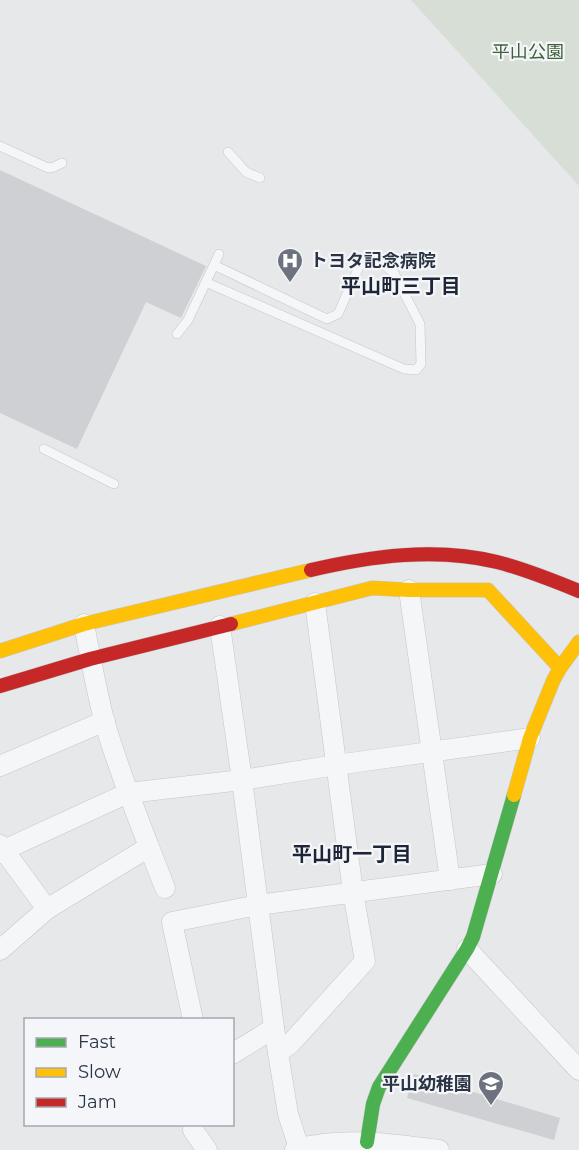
<svg xmlns="http://www.w3.org/2000/svg" width="579" height="1150" font-family="Montserrat,'Noto Sans JP',sans-serif">
<style>
.green{fill:#d6ded6}
.building{fill:#ced0d3}
.lines{fill:none;stroke-linecap:round;stroke-linejoin:round}
.lane-casing{stroke:#c4c6c8;stroke-width:10}
.street-casing{stroke:#c4c6c8;stroke-width:21}
.fast-casing{stroke:#c4c6c8;stroke-width:15}
.slow-casing{stroke:#c4c6c8;stroke-width:15}
.jam-casing{stroke:#c4c6c8;stroke-width:15}
.lane{stroke:#f5f6f7;stroke-width:9}
.street{stroke:#f5f6f7;stroke-width:20}
.fast{stroke:#4caf50;stroke-width:14}
.slow{stroke:#ffc107;stroke-width:14}
.jam{stroke:#c62828;stroke-width:14}
.labels{text-anchor:middle;dominant-baseline:central;stroke-width:4.5;stroke-linejoin:round;paint-order:stroke}
.park-label{font-size:18px;fill:#3f6138;stroke:#f4f6f9}
.poi-label{font-size:18px;font-weight:bold;fill:#2b3445;stroke:#f4f6f9;text-anchor:start}
.neighbourhood-label{font-size:20px;font-weight:bold;fill:#1d2536;stroke:#f4f6f9}
</style>
<rect width="100%" height="100%" fill="#e6e8ea"/>
<polygon class="green" points="411,0 579,0 579,186"/>
<g class="building">
<polygon points="0,170 206,266 181,318 146,302 77,449 0,413"/>
<polygon points="414,1074 560,1118 554,1140 407,1098"/>
</g>
<g class="lines">
<defs>
<g id="lane">
<polyline points="0,146 48,168 54,167 62,163"/>
<polyline points="228,152 246,172 260,178"/>
<polyline points="210,284 404,369 416,370 421,364 420,324 394,273 377,259 363,258 338,314 327,319 218,267"/>
<polyline points="177,334 188,320 219,254"/>
<polyline points="44,449 114,484"/>
</g>
<g id="street">
<polyline points="409,590 450,880"/>
<polyline points="220,626 242,780 274,1028 288,1114 299,1148"/>
<polyline points="0,766 105,721"/>
<polyline points="0,845 47,909"/>
<polyline points="149,847 165,888"/>
<polyline points="0,853 4,850 128,793 242,780 336,765 530,738"/>
<polyline points="467,949 579,1070"/>
<path d="M0,950l47,-41 102,-62c-16,-42 -33,-84 -45,-127 -8,-32 -14,-64 -20,-96"/>
<polyline points="193,1020 172,922 258,905 492,874"/>
<polyline points="278,1053 291,1043 365,961 353,892 315,603"/>
<polyline points="232,1054 274,1028"/>
<polyline points="193,1130 207,1150"/>
<path d="M295,1150c9,-4 18,-4 28,-6 38,-5 77,1 116,6"/>
</g>
<polyline id="fast" points="367,1142 373,1104 379,1087 467,949 473,937 514,795"/>
<g id="slow">
<polyline points="231,624 372,588 409,590 488,590 560,668"/>
<polyline points="0,651 84,624 311,570"/>
<polyline points="514,795 530,738 553,681 560,668 579,642"/>
</g>
<g id="jam">
<path d="M311,570c60,-14 125,-23 186,-8 28,7 55,18 82,29"/>
<polyline points="0,686 90,659 231,624"/>
</g>
</defs>
<use href="#lane" class="lane-casing"/>
<use href="#street" class="street-casing"/>
<use href="#fast" class="fast-casing"/>
<use href="#slow" class="slow-casing"/>
<use href="#jam" class="jam-casing"/>
<use href="#lane" class="lane"/>
<use href="#street" class="street"/>
<use href="#fast" class="fast"/>
<use href="#slow" class="slow"/>
<use href="#jam" class="jam"/>
</g>
<defs>
<symbol id="hospital-pin" viewBox="-11 -11 22 30"><path d="M0 17L-7.5 6A9.5 9.5 0 1 1 7.5 6Z" fill="#6c737f" stroke="#f4f6f9"/><path d="M-5-5h3v3.5h4V-5h3V5h-3V1.5h-4V5h-3Z" fill="#fff"/></symbol>
<symbol id="school-pin" viewBox="-11 -11 22 30"><path d="M0 17L-7.5 6A9.5 9.5 0 1 1 7.5 6Z" fill="#6c737f" stroke="#f4f6f9"/><path d="M0-5L7-2L0 1L-7-2ZM-4 1L0 2.5L4 1V4Q0 6-4 4Z" fill="#fff"/></symbol>
</defs>
<g fill-rule="evenodd">
<use href="#hospital-pin" x="275" y="246" width="30" height="40"/>
<use href="#school-pin" x="476" y="1069" width="30" height="40"/>
</g>
<g class="labels">
<g class="park-label">
<text x="528" y="52">平山公園</text>
</g>
<g class="poi-label">
<text x="310" y="261">トヨタ記念病院</text>
<text x="472" y="1084" text-anchor="end">平山幼稚園</text>
</g>
<g class="neighbourhood-label">
<text x="401" y="286">平山町三丁目</text>
<text x="352" y="854">平山町一丁目</text>
</g>
</g>
<rect x="24" y="1018" width="210" height="108" fill="#f4f6f9" stroke="#a4a8b1" stroke-width="1.5"/>
<rect x="36" y="1038" width="30" height="9" fill="#4caf50" stroke="#a4a8b1" stroke-width="1.5"/>
<text x="78" y="1048" font-size="18" fill="#2b3445">Fast</text>
<rect x="36" y="1068" width="30" height="9" fill="#ffc107" stroke="#a4a8b1" stroke-width="1.5"/>
<text x="78" y="1078" font-size="18" fill="#2b3445">Slow</text>
<rect x="36" y="1098" width="30" height="9" fill="#c62828" stroke="#a4a8b1" stroke-width="1.5"/>
<text x="78" y="1108" font-size="18" fill="#2b3445">Jam</text>
</svg>
